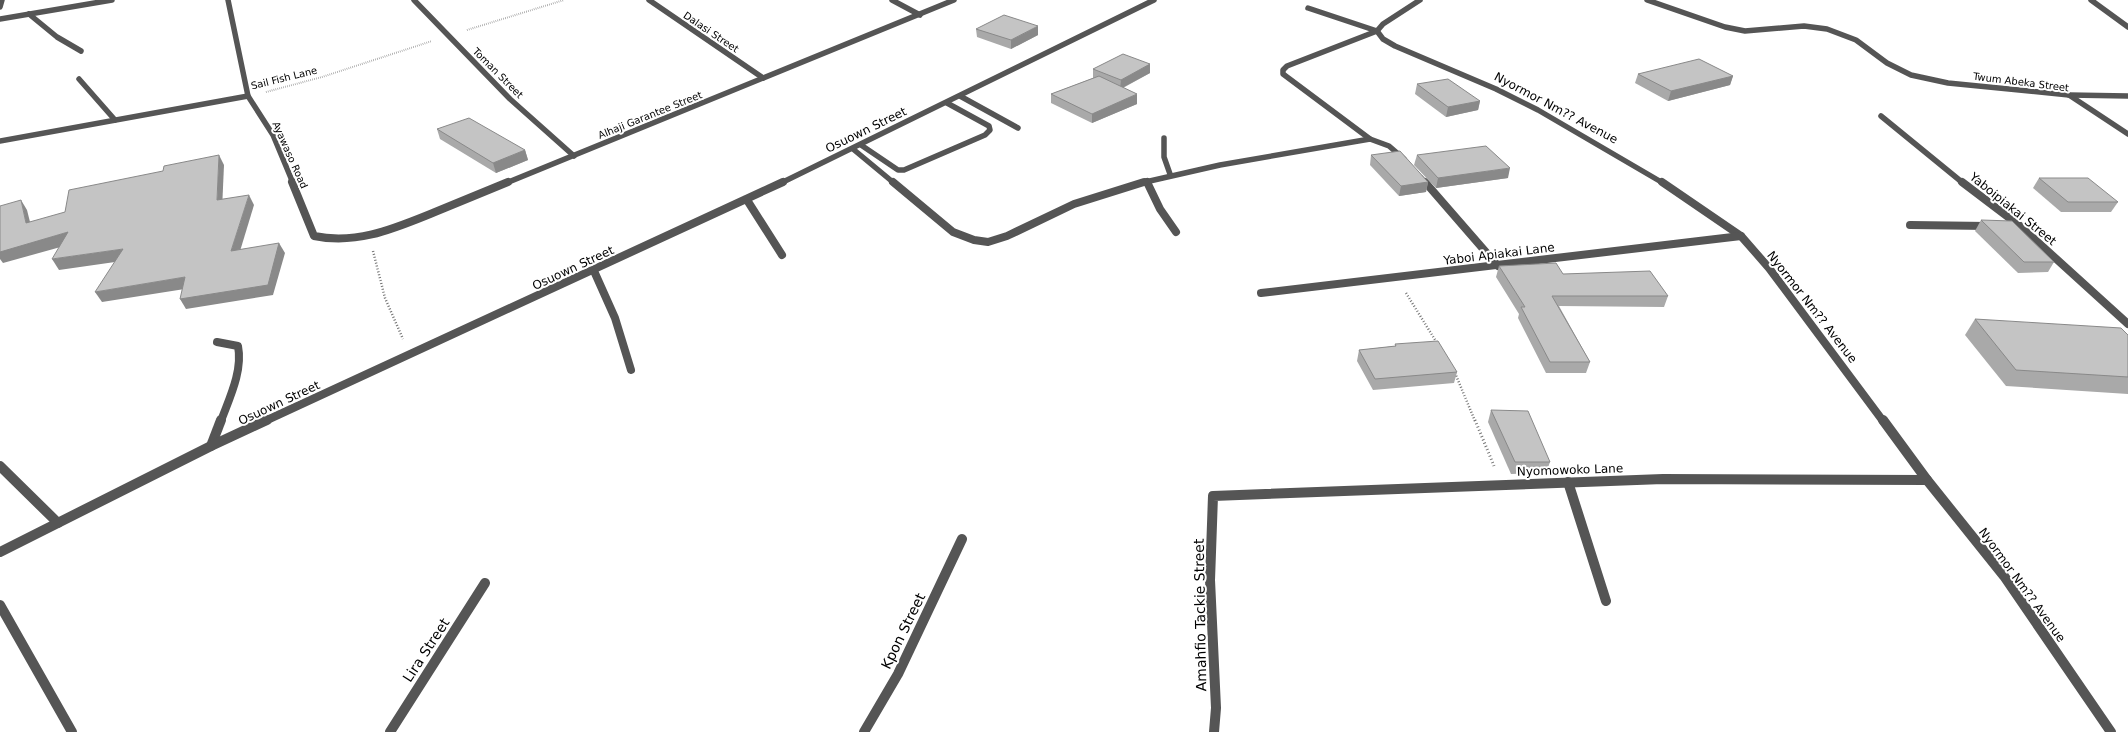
<svg xmlns="http://www.w3.org/2000/svg" width="2128" height="732" font-family="'DejaVu Sans',sans-serif">
<style>
.lines{fill:none;stroke-linecap:round;stroke-linejoin:round}
.path-far2{stroke:#777;stroke-width:2;stroke-dasharray:0.5 1.5;stroke-linecap:butt}
.path-far1{stroke:#777;stroke-width:2.5;stroke-dasharray:1 2;stroke-linecap:butt}
.path{stroke:#777;stroke-width:3;stroke-dasharray:1 2.5;stroke-linecap:butt}
.lane-far2{stroke:#555;stroke-width:5.5}
.lane-far1{stroke:#555;stroke-width:8}
.lane{stroke:#555;stroke-width:10}
.street-far2{stroke:#555;stroke-width:5.5}
.street-far1{stroke:#555;stroke-width:8}
.street{stroke:#555;stroke-width:10}
.wall{fill:#a9a9a9}
.shaded-wall{fill:#898989}
.building{fill:#c4c4c4;stroke:#898989}
.labels{text-anchor:middle;dominant-baseline:central;stroke-width:4;stroke-linejoin:round;paint-order:stroke}
.far-street-label{font-size:10px;fill:#000;stroke:#fff}
.street-label{font-size:12px;fill:#000;stroke:#fff}
.near-street-label{font-size:14px;fill:#000;stroke:#fff}
</style>
<rect width="100%" height="100%" fill="#fff"/>
<g class="lines">
<g class="path-far2">
<polyline points="467,30 564,0"/>
<polyline points="266,92 322,77 432,41"/>
</g>
<g class="path-far1">
<polyline points="373,251 385,298 403,339"/>
<polyline points="1406,293 1437,343"/>
<polyline points="1455,373 1475,421"/>
</g>
<polyline class="path" points="1475,420 1494,466"/>
<g class="lane-far2">
<polyline points="1308,8 1377,31"/>
<polyline points="29,14 57,37 81,51"/>
<polyline points="960,96 1018,128"/>
<polyline points="1164,138 1164,157 1170,174"/>
<polyline points="861,145 898,170 904,170 985,135 990,130 989,126 947,103"/>
<polyline points="1146,181 1147,183"/>
</g>
<g class="lane-far1">
<polyline points="1147,182 1160,209 1176,232"/>
<polyline points="1910,225 1988,226"/>
</g>
<g class="lane">
<polyline points="1568,482 1606,601"/>
<polyline points="0,605 72,732"/>
</g>
<g class="street-far2">
<polyline points="228,0 248,96 273,135 293,183"/>
<polyline points="414,0 510,99 574,156"/>
<polyline points="649,0 763,78"/>
<polyline points="892,0 920,15"/>
<polyline points="1647,0 1725,27 1745,31 1804,26 1827,29 1856,40 1887,63 1911,75 1948,83 2069,95 2128,134"/>
<polyline points="2091,0 2128,27"/>
<polyline points="0,7 2,0"/>
<polyline points="0,19 112,0"/>
<polyline points="1377,31 1383,39 1395,46 1496,89 1538,110 1663,183"/>
<polyline points="79,79 115,120"/>
<polyline points="2069,95 2128,96"/>
<polyline points="1881,116 1963,183"/>
<polyline points="1370,139 1283,74 1283,70 1287,66 1377,31 1383,24 1420,0"/>
<polyline points="0,141 248,96"/>
<polyline points="853,149 894,183"/>
<polyline points="1421,178 1425,183"/>
<polyline points="506,183 954,0"/>
<polyline points="781,183 1154,0"/>
<polyline points="1141,183 1220,165 1370,139 1389,146 1404,159"/>
</g>
<g class="street-far1">
<path d="M292,182l22,54c44,9 81,-8 121,-24 24,-10 49,-20 73,-30"/>
<polyline points="893,182 953,232 974,240 988,242 1007,236 1074,204 1144,182"/>
<polyline points="1425,182 1498,266"/>
<polyline points="1662,182 1741,236 1769,268 1883,421"/>
<polyline points="1962,182 2020,226 2128,324"/>
<polyline points="747,200 782,255"/>
<polyline points="594,271 615,318 631,370"/>
<polyline points="1261,293 1741,236"/>
<path d="M217,342l21,4c5,25 -9,53 -17,75"/>
<polyline points="265,421 783,182"/>
</g>
<g class="street">
<polyline points="1883,420 1927,480 2004,576 2111,732"/>
<polyline points="211,446 221,420"/>
<polyline points="0,466 58,523"/>
<polyline points="0,552 211,446 267,420"/>
<polyline points="390,732 485,583"/>
<polyline points="864,732 898,674 962,539"/>
<polyline points="1214,732 1216,708 1210,580 1213,496 1663,479 1927,480"/>
</g>
</g>
<g class="wall">
<polygon points="976,29 1038,35 1011,49 977,37"/>
<polygon points="1150,64 1150,73 1123,88 1137,104 1092,123 1051,103 1051,94 1093,78 1093,69"/>
<polygon points="1638,74 1733,76 1730,85 1668,101 1635,83"/>
<polygon points="1417,84 1480,101 1478,110 1446,117 1415,94"/>
<polygon points="437,129 525,150 528,160 496,173 440,139"/>
<polygon points="1371,155 1428,182 1426,192 1399,196 1370,165"/>
<polygon points="1417,155 1508,178 1436,188 1414,165"/>
<polygon points="2039,178 2118,202 2111,212 2061,212 2033,188"/>
<polygon points="1981,220 2054,262 2048,272 2018,273 1975,231"/>
<polygon points="1499,266 1563,274 1668,296 1664,307 1559,306 1590,362 1586,373 1546,373 1518,318 1519,314 1496,277"/>
<polygon points="1975,319 2128,335 2128,394 2006,386 1965,335"/>
<polygon points="1395,344 1457,372 1454,383 1373,390 1357,361 1359,350 1395,346"/>
<polygon points="1491,410 1550,462 1546,473 1511,474 1488,422"/>
</g>
<g class="shaded-wall">
<polygon points="1038,26 1038,35 1011,49 1011,40"/>
<polygon points="1150,64 1150,73 1120,89 1121,80"/>
<polygon points="1733,76 1730,85 1668,101 1671,91"/>
<polygon points="1137,94 1137,104 1092,123 1092,114"/>
<polygon points="1480,101 1478,110 1446,117 1448,107"/>
<polygon points="525,150 528,160 496,173 493,163"/>
<polygon points="219,155 224,165 222,210 217,200"/>
<polygon points="1510,168 1508,178 1436,188 1438,178"/>
<polygon points="1428,182 1426,192 1399,196 1401,186"/>
<polygon points="249,195 254,205 237,261 231,251"/>
<polygon points="21,200 27,210 33,234 26,223"/>
<polygon points="68,232 75,243 3,263 0,259 0,251"/>
<polygon points="279,243 285,253 273,295 186,309 180,299"/>
<polygon points="123,249 129,260 59,270 52,259"/>
<polygon points="185,277 191,288 102,302 95,292"/>
</g>
<g class="building">
<polygon points="1004,15 1038,26 1011,40 976,29"/>
<polygon points="1123,54 1150,64 1121,80 1093,69"/>
<polygon points="1699,59 1733,76 1671,91 1638,74"/>
<polygon points="1099,76 1137,94 1092,114 1051,94"/>
<polygon points="1448,79 1480,101 1448,107 1417,84"/>
<polygon points="469,118 525,150 493,163 437,129"/>
<polygon points="1486,146 1510,168 1438,178 1417,155"/>
<polygon points="1400,151 1428,182 1401,186 1371,155"/>
<polygon points="219,155 217,200 249,195 231,251 279,243 268,285 180,299 185,277 95,292 123,249 52,259 68,232 0,252 0,206 21,200 26,223 65,212 69,190 163,171 164,166"/>
<polygon points="2039,178 2088,178 2118,202 2068,202"/>
<polygon points="1981,220 2012,221 2054,262 2024,262"/>
<polygon points="1556,263 1563,274 1650,271 1668,296 1552,296 1590,362 1550,362 1521,307 1525,307 1499,266"/>
<polygon points="1975,319 2121,328 2128,335 2128,377 2016,370"/>
<polygon points="1438,341 1457,372 1375,379 1359,350 1396,346 1395,344"/>
<polygon points="1491,410 1528,411 1550,462 1515,462"/>
</g>
<g class="labels">
<g class="far-street-label">
<text transform="translate(711 32) rotate(34)">Dalasi Street</text>
<text transform="translate(498 73) rotate(45)">Toman Street</text>
<text transform="translate(284 78) rotate(-14)">Sail Fish Lane</text>
<text transform="translate(2021 82) rotate(7)">Twum Abeka Street</text>
<text transform="translate(650 115) rotate(-22)">Alhaji Garantee Street</text>
<text transform="translate(290 155) rotate(66)">Ayawaso Road</text>
</g>
<g class="street-label">
<text transform="translate(1556 108) rotate(28)">Nyormor Nm?? Avenue</text>
<text transform="translate(866 130) rotate(-26)">Osuown Street</text>
<text transform="translate(2013 209) rotate(39)">Yaboipiakai Street</text>
<text transform="translate(1499 254) rotate(-7)">Yaboi Apiakai Lane</text>
<text transform="translate(573 268) rotate(-25)">Osuown Street</text>
<text transform="translate(1812 307) rotate(52)">Nyormor Nm?? Avenue</text>
<text transform="translate(279 403) rotate(-25)">Osuown Street</text>
<text transform="translate(1570 470) rotate(-2)">Nyomowoko Lane</text>
<text transform="translate(2022 585) rotate(54)">Nyormor Nm?? Avenue</text>
</g>
<g class="near-street-label">
<text transform="translate(1200 615) rotate(-91)">Amahfio Tackie Street</text>
<text transform="translate(903 631) rotate(-64)">Kpon Street</text>
<text transform="translate(426 650) rotate(-57)">Lira Street</text>
</g>
</g>
</svg>
